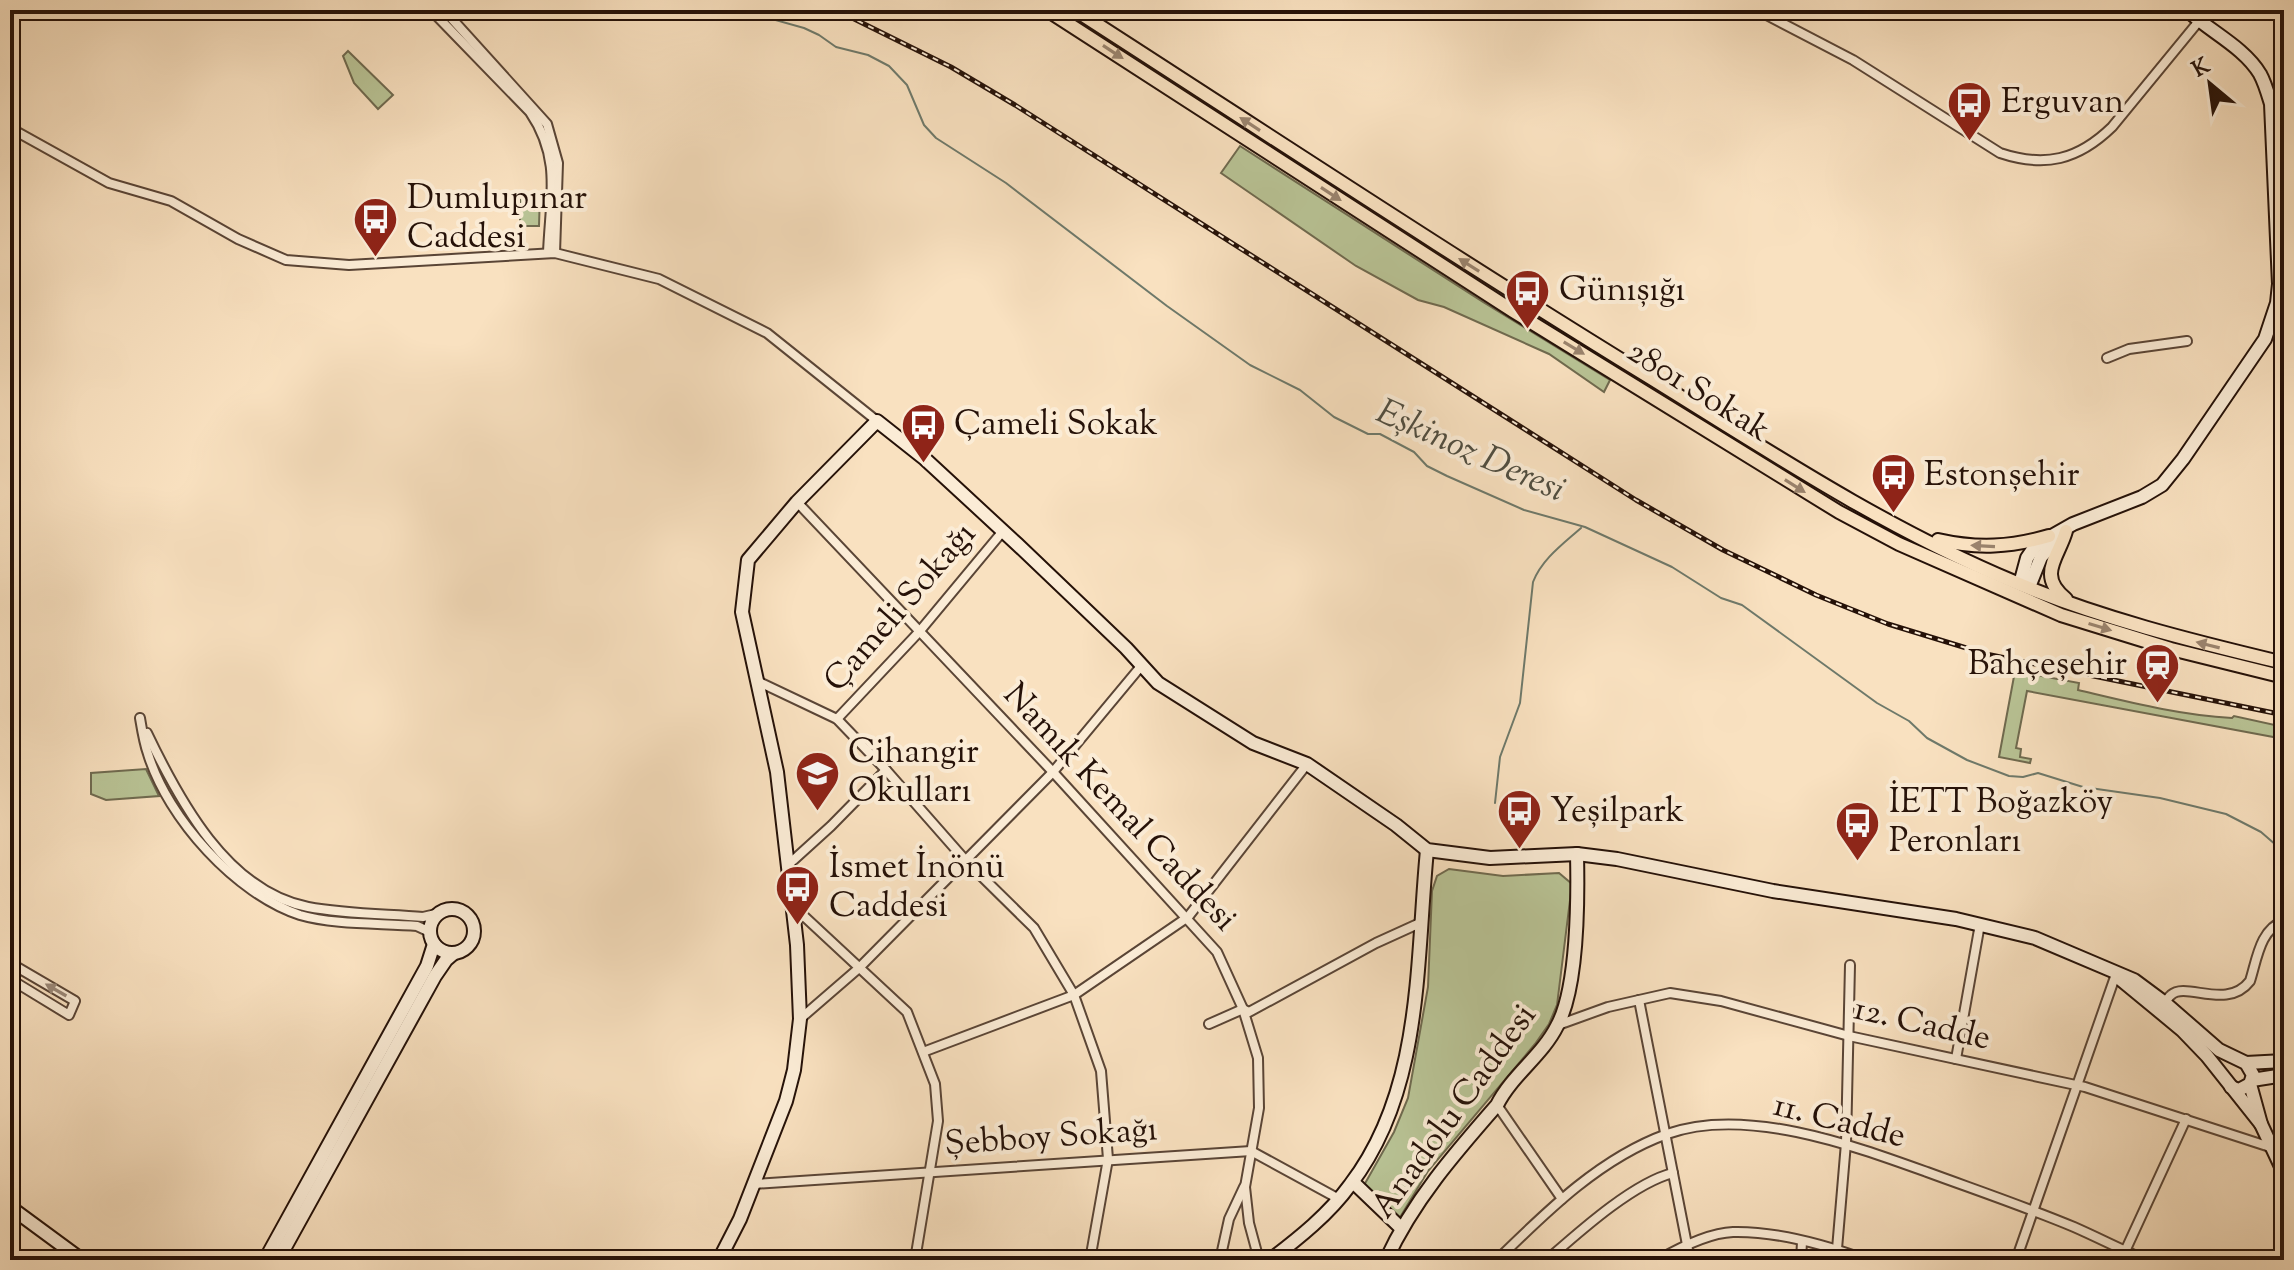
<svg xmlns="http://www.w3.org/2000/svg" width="2294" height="1270" font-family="'Sorts Mill Goudy',serif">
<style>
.green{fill:#b9c496;stroke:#6f6a4f;stroke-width:2}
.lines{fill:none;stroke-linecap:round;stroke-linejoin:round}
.stream{stroke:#6e796a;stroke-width:2}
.street-casing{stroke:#5a4536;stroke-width:12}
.secondary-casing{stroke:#251108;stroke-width:16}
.primary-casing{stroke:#251108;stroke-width:16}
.street{stroke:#fbecd6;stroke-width:8}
.secondary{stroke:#fbecd6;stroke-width:12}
.primary{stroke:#f9e1c0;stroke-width:12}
.rail-casing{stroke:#251108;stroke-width:5}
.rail{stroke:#fbecd6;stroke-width:2;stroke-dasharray:6;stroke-linecap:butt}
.oneway{fill:#9a836d}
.oneway2{fill:#9b8979}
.labels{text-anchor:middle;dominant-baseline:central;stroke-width:8;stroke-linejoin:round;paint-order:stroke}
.poi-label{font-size:34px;fill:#251108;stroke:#fbecd6;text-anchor:start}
.street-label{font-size:34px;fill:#251108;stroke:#fbecd6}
.water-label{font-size:36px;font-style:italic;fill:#504e41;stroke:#fbecd6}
</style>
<rect width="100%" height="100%" fill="#f9e1c0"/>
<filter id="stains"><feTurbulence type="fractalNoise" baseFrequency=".0025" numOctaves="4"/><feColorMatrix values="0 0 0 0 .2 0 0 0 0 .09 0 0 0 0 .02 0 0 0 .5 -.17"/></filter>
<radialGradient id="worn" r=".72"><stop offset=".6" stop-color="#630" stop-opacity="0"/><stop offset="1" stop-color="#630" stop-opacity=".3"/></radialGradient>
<g class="green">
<polygon points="348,51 393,95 378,109 354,83 343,56"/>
<polygon points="1240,146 1483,302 1610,380 1604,392 1549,354 1444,307 1418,300 1356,266 1221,173"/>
<polygon points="520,193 540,194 539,226 520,226"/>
<path d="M2015,671l64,12 -1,7c51,12 101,25 154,28l2,-2 50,11v12l-257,-48 -11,57 5,1 -1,8 11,2 -1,4 -31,-6z"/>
<polygon points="146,769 159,796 106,800 91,794 91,773"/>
<polygon points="1449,869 1503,876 1559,873 1572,884 1557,1005 1549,1024 1535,1044 1428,1171 1399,1219 1363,1187 1394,1132 1408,1098 1428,987 1432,891 1437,876"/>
</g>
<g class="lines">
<g class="stream">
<polyline points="647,10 671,13 691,10"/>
<polyline points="740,10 804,28 819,35 836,47 868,55 889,66 907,85 924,125 936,138 1006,183 1167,306 1250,365 1300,390 1334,417 1368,434 1380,434 1414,452 1427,466 1447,476 1524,510 1585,527 1672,567 1721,598 1742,605 1877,703 1909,721 1927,738 1967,760 2009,776 2023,777 2038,773 2083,787 2160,798 2226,814 2261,832 2284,852"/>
<path d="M1495,803l5,-46 20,-54 13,-121c9,-23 30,-38 48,-54"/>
</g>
<defs>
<g id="street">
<path d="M431,10l99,102c32,47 20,87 18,141"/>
<polyline points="444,10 547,124 558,163 555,253"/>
<path d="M1757,10l96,50 147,93c45,15 78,7 112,-26l87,-106"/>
<polyline points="10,128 109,183 171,201 238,239 286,260 349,265 555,253 659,279 767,333 877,421"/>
<polyline points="2107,358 2129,349 2187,341"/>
<polyline points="797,502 1053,772 1217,952 1243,1009 1258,1058 1259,1108 1245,1187 1249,1223 1259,1260"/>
<polyline points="757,681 837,719 886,770 966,861 1034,928 1074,995 1101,1071 1108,1159 1090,1260"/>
<path d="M140,718c2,12 4,25 8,36 20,65 88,140 152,161 34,10 81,8 117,11l13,6"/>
<polyline points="837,719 919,632 1003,531"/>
<path d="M147,733c32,67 80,158 161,174 37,7 77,7 115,10l17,-4"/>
<polyline points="788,865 831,826 886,770"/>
<polyline points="793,906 907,1012 935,1084 938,1121 915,1260"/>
<polyline points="10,963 75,1001 69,1015 10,979"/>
<polyline points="1639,1000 1690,1260"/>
<path d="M2164,1006c2,-4 3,-8 7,-11 15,-14 56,16 79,-14 7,-22 10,-52 34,-60"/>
<polyline points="800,1019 859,968 1053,772 1142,665"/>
<polyline points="1209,1024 1243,1009 1249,1012 1376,943 1420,923"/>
<polyline points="1558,1025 1608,1007 1670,993 1721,1001 1849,1036 2085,1087 2273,1148"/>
<polyline points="923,1052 1074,995 1188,917 1307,764"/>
<polyline points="1956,1059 1980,924"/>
<polyline points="1497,1105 1562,1199"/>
<polyline points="754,1184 1251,1151 1339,1199"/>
<polyline points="1837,1249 1846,1143 1850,965"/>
<polyline points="1220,1260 1229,1219 1244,1187"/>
<path d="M1497,1260c49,-48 103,-102 170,-126 78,-28 185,11 260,38 49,18 99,35 147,55 25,11 48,23 72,33"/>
<path d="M1547,1260c32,-28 86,-77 126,-87"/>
<path d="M1658,1260c21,-12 50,-27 75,-28 44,-1 93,13 134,28"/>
<polyline points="1801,1260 1802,1242"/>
<polyline points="2016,1260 2116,974"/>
<polyline points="2121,1260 2186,1119"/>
</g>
<g id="secondary">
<path d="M2020,584l7,-26 9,-13 37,-21 69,-27 20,-12 21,-26 82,-120 12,-36 2,-19 -8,-180c-3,-10 -6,-21 -11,-30 -16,-27 -51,-43 -73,-64"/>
<polyline points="2029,587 2041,557 2060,536"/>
<circle cx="452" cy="931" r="22"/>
<polyline points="2119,978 2182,1030 2207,1056 2261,1124"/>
<polyline points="2246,1063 2284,1061"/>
<polyline points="2252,1080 2284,1075"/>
<polyline points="2250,1084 2261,1124 2284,1173"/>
<polyline points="1353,1182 1401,1228"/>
<polyline points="10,1207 82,1260"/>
<polyline points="265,1260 427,966 434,944"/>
<polyline points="278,1260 435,976 446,960 453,954"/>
<polyline points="719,1260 740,1219 786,1101 794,1070 800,1019 797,945 777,772 742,612 748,560 797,502 877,421 925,459 1017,544 1126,648 1158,683 1253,743 1307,764 1396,825 1427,850 1490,858 1577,854 1617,859 1773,891 1956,919 2035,938 2134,980 2165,1003 2219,1050 2246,1063 2253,1075 2250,1084 2239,1090 2231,1087"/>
<path d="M1270,1260c29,-22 59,-46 80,-75 73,-95 66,-222 77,-335"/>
<path d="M1386,1260c27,-59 69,-107 111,-155 15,-30 45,-49 60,-79 21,-38 21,-129 20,-172"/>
</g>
<g id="primary">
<polyline points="1047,10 1513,311 1839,512 1899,544 2061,615 2171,649 2284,677"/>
<path d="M1075,10c191,123 380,248 574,367 118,73 234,150 363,204 87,37 180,60 272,82"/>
<path d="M2066,531c-7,26 -30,44 0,68"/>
<path d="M1938,540c40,9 73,7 111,-4"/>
</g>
</defs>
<use href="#street" class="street-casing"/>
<use href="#secondary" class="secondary-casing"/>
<use href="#primary" class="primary-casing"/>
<use href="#street" class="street"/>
<use href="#secondary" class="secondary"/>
<use href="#primary" class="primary"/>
<defs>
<polyline id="rail" points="836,10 951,67 1015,105 1636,500 1723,550 1816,595 1888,624 1986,654 2284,715"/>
</defs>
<use href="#rail" class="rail-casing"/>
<use href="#rail" class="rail"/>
</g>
<defs><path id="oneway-solid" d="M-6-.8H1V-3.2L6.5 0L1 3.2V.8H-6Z" transform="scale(2)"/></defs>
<g class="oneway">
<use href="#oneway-solid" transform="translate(1113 52) rotate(33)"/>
<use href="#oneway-solid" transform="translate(1250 124) rotate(-147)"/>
<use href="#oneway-solid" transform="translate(1331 194) rotate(33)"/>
<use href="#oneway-solid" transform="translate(1469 265) rotate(-148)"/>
<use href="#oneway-solid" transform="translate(1574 348) rotate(31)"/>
<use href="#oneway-solid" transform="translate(1795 486) rotate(32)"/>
<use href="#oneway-solid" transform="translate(1983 546) rotate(-177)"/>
<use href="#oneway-solid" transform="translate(2100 627) rotate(17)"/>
<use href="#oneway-solid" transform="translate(2208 645) rotate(-166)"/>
</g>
<use class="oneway2" href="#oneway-solid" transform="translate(56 990) rotate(-150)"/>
<defs>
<symbol id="bus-pin" viewBox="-11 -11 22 30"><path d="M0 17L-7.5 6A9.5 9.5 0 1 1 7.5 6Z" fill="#8f2418" stroke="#fbecd6"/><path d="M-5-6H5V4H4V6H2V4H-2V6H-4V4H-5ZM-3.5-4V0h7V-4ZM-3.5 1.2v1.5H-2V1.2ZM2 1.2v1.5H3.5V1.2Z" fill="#fff"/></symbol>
<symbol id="station-pin" viewBox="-11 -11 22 30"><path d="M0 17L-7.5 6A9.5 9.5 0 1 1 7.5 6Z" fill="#8f2418" stroke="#fbecd6"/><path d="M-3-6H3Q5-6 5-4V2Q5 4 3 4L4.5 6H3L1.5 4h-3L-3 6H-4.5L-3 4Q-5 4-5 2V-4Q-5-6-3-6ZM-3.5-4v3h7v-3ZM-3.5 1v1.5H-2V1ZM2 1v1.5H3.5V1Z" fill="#fff"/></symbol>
<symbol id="school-pin" viewBox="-11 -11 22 30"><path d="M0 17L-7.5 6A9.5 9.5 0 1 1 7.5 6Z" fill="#8f2418" stroke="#fbecd6"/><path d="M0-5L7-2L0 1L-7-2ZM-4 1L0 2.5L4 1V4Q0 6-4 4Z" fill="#fff"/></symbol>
</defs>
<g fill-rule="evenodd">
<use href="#bus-pin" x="1944" y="78" width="51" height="69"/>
<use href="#bus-pin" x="350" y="194" width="51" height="69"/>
<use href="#bus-pin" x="1502" y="266" width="51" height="69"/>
<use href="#bus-pin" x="898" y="400" width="51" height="69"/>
<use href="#bus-pin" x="1868" y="450" width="51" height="69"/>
<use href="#station-pin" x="2132" y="640" width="51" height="69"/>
<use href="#school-pin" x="792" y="748" width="51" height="69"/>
<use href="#bus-pin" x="1494" y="786" width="51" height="69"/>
<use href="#bus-pin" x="1832" y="798" width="51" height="69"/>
<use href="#bus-pin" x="772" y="862" width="51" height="69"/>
</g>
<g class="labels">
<g class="poi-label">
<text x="2001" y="103">Erguvan</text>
<text x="407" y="199">Dumlupınar<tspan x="407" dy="39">Caddesi</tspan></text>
<text x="1559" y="291">Günışığı</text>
<text x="954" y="425">Çameli Sokak</text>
<text x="1924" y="476">Estonşehir</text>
<text x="2127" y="665" text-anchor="end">Bahçeşehir</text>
<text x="848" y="753">Cihangir<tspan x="848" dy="39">Okulları</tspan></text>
<text x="1889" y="803">İETT Boğazköy<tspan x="1889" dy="39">Peronları</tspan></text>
<text x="1550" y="812">Yeşilpark</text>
<text x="829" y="868">İsmet İnönü<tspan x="829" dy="39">Caddesi</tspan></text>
</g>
<g class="street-label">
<text transform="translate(1698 392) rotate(32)">2801 Sokak</text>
<text transform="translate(901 608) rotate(-49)">Çameli Sokağı</text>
<text transform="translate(1119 808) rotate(47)">Namık Kemal Caddesi</text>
<text transform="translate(1922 1025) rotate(13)">12. Cadde</text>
<text transform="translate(1455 1112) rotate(-54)">Anadolu Caddesi</text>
<text transform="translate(1839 1122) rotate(14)">11. Cadde</text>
<text transform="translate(1051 1138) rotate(-4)">Şebboy Sokağı</text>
</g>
<g class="water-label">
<text transform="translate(1470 452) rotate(24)">Eşkinoz Deresi</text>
</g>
</g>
<rect width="2294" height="1270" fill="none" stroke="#f9e1c0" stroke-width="40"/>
<rect x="12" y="12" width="2270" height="1246" fill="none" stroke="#251108" stroke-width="4"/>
<rect x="20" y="20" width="2254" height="1230" fill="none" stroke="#251108" stroke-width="2"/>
<g transform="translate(2210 84) rotate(331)" stroke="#fbecd6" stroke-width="6" paint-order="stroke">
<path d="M0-6L14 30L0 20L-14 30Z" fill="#251108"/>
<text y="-12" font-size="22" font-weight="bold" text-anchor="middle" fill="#251108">K</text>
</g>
<rect width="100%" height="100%" filter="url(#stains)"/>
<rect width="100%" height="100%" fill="url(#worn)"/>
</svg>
